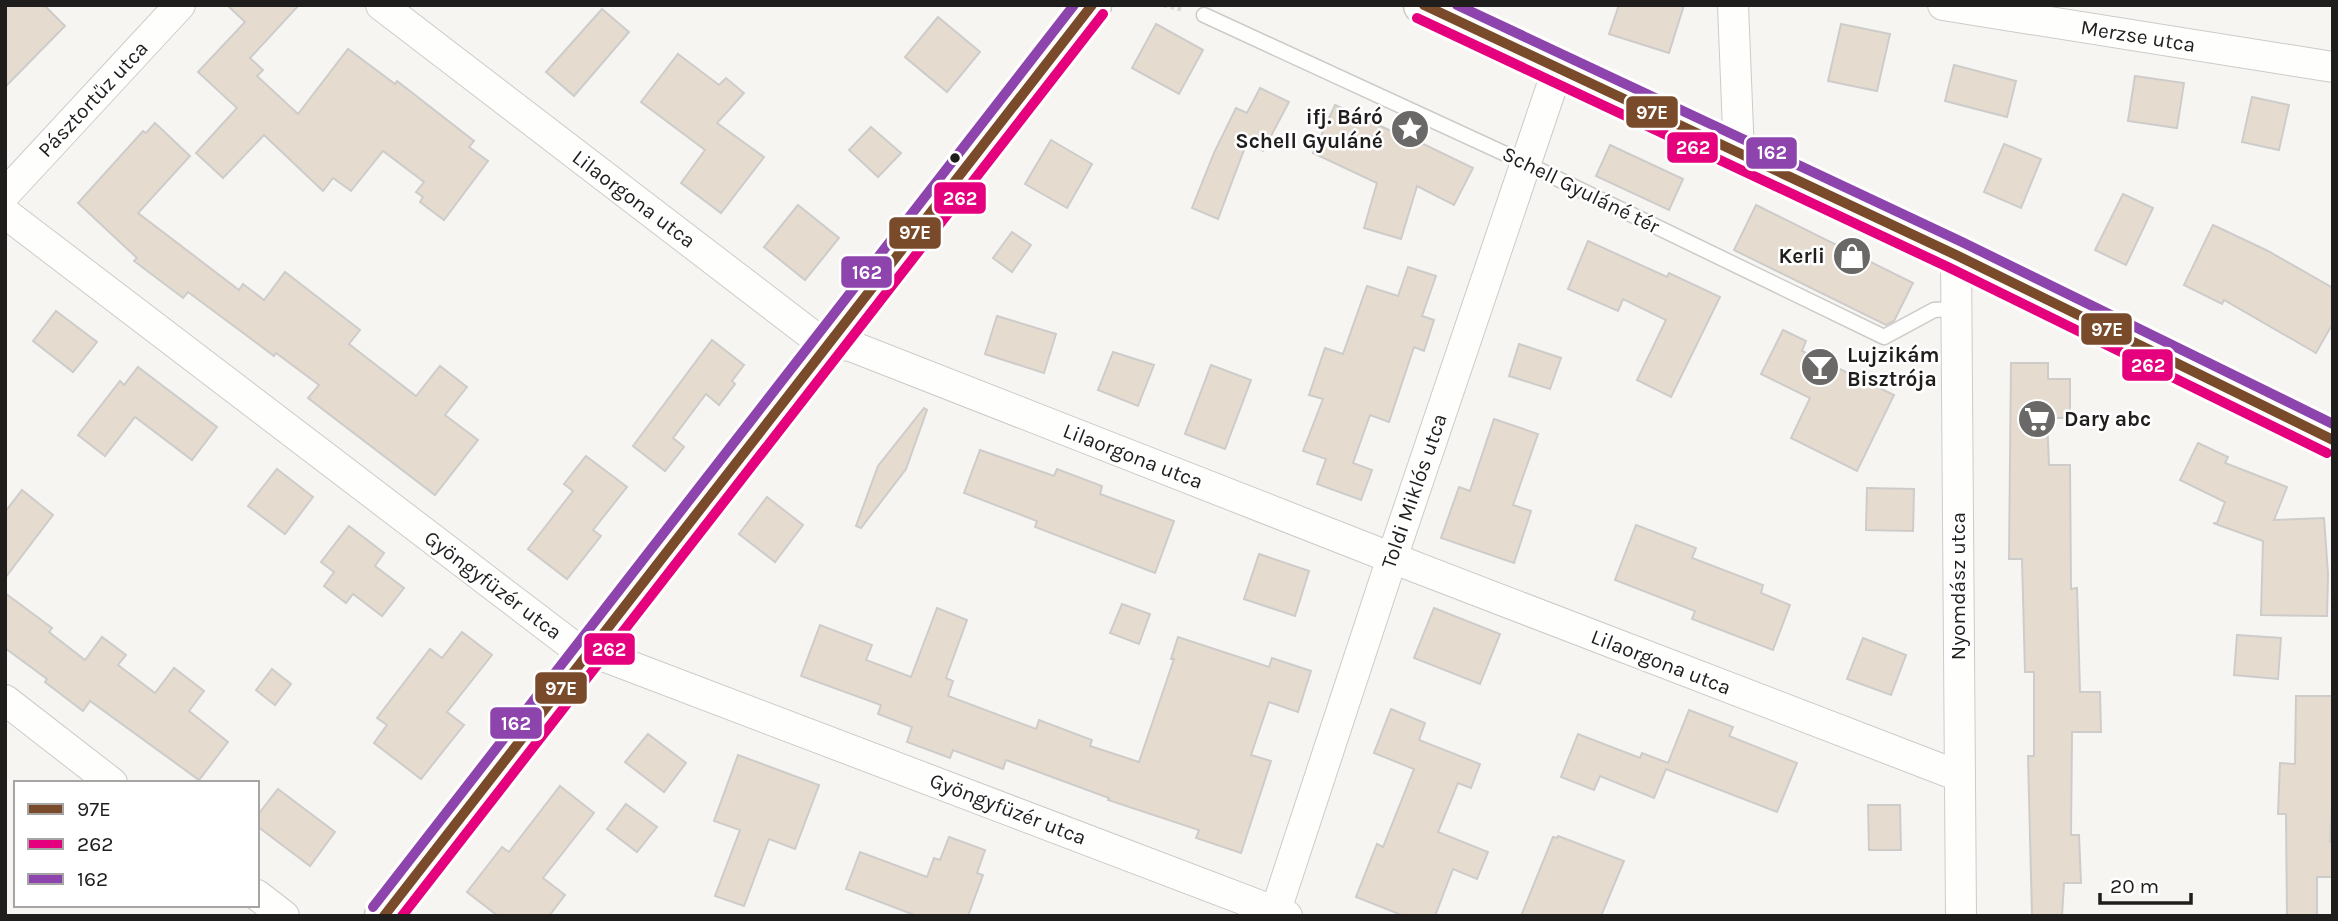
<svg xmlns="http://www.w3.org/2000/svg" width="2338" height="921" font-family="Karla,sans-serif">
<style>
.building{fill:#e5dccf;stroke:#ceccca;stroke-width:2}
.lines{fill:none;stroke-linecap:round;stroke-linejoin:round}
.lane-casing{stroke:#cdcbc9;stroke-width:17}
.street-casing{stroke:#cdcbc9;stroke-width:32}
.secondary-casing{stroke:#cdcbc9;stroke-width:41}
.path{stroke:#d8d8d7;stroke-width:4.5;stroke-dasharray:3.5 3.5;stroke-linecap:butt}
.lane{stroke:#fefefd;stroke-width:14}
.street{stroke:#fefefd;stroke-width:30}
.secondary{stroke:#fefefd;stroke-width:38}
.bus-1-casing{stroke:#fff;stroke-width:16}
.bus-2-casing{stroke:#fff;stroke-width:16}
.bus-3-casing{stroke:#fff;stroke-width:16}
.bus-1{stroke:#7a4b2a;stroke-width:10}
.bus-2{stroke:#e5007d;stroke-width:10}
.bus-3{stroke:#8e44ad;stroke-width:10}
.bus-dot{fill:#201e1c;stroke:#fff;stroke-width:2.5}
.labels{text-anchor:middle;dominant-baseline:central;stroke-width:5;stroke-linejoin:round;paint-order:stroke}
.street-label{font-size:21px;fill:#201e1c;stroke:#fff}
.poi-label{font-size:21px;font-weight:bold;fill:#201e1c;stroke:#fff;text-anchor:end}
.line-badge{stroke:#fff;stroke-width:2.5}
.badge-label{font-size:19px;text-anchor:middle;font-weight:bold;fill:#fff}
</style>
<rect width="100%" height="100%" fill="#f7f5f2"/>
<g class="building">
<polygon points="5,5 44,5 65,26 5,87"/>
<polygon points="227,5 299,5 250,58 263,70 257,76 298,114 348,49 395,84 397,81 474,141 469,147 488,161 444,220 420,202 423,197 416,192 424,182 383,151 351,191 333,178 323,191 264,135 223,178 196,153 237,108 198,72 245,22"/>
<polygon points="1619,5 1684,5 1669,53 1609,34"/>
<polygon points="602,9 629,32 574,96 546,72"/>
<polygon points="938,17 980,52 947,92 905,57"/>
<polygon points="1156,24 1203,50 1179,94 1132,68"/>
<polygon points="1841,24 1890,34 1877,91 1828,81"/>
<polygon points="678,54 719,85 726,78 744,93 717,123 764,157 721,213 681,183 705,150 641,102"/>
<polygon points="1954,65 2016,81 2007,117 1945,101"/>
<polygon points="2135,76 2184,83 2177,128 2128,121"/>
<polygon points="1260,88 1289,102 1263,151 1247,142 1218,219 1192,208 1214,153 1236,108 1247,113"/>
<polygon points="2252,97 2289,105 2279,150 2242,142"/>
<polygon points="1335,105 1404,137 1405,135 1473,168 1454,205 1417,186 1401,239 1364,228 1377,183 1313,153"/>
<polygon points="155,123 190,156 138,213 239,290 243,284 264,300 285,272 360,330 349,344 416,396 440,366 467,387 445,415 478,440 435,495 308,398 319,385 276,353 274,356 188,292 183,298 134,261 137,258 78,203 143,131 146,133"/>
<polygon points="871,127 901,153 878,177 849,150"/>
<polygon points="1051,140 1092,164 1067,208 1025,184"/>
<polygon points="2004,144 2041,159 2021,208 1984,192"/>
<polygon points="1610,145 1683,179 1669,210 1596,176"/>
<polygon points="2123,194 2153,208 2126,265 2095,250"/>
<polygon points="798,205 839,238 805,280 764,247"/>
<polygon points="1756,205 1913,283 1894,321 1886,325 1734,250"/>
<polygon points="2213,225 2268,251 2333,288 2333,323 2316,353 2224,300 2222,304 2184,285"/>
<polygon points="1012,232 1031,245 1012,272 993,258"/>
<polygon points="1588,241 1667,277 1669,273 1720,297 1671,397 1637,380 1666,320 1623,299 1618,311 1568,289"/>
<polygon points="1408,267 1436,276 1422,316 1434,320 1424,351 1414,347 1389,422 1370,415 1353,463 1372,470 1361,500 1317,484 1326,459 1303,451 1323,399 1309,395 1325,348 1343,354 1367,286 1398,296"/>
<polygon points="56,311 97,342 73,372 33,341"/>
<polygon points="997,316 1056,334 1044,373 985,354"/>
<polygon points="1783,330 1806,341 1802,351 1894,395 1857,471 1791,438 1810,398 1761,374"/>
<polygon points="712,340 744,365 732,381 735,384 719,405 706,394 673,438 684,447 665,471 633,446"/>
<polygon points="1519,344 1561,358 1550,389 1509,376"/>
<polygon points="1113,352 1154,365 1138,406 1098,390"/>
<polygon points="2011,363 2048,363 2048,379 2070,379 2070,418 2047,418 2049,465 2070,465 2071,589 2077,588 2080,692 2100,692 2101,732 2072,732 2071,835 2079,835 2081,883 2064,883 2062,916 2032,916 2028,756 2034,756 2034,672 2025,672 2022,559 2009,559"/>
<polygon points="1211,365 1251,380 1225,449 1185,434"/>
<polygon points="138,367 217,427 192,460 135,417 105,456 78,435 120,381 124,385"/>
<polygon points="924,408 927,410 906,469 861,528 856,526 878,466"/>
<polygon points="1494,419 1538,434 1513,505 1531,511 1514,563 1441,538 1459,487 1470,491"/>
<polygon points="2198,443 2228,457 2225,463 2287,487 2274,520 2324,518 2328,574 2327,616 2261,615 2263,541 2213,523 2217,523 2225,502 2180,480"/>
<polygon points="980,450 1054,476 1057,469 1102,486 1100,494 1174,521 1155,573 1035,527 1037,521 964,493"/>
<polygon points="586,456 627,487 593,530 601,536 567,579 528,549 573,491 564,484"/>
<polygon points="277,469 313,497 285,534 248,506"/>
<polygon points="1867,488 1914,489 1913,531 1866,530"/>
<polygon points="22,490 53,515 5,578 5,512"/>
<polygon points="767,497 803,525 775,562 739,534"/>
<polygon points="1636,525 1696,548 1692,558 1763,585 1761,593 1790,605 1773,650 1692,619 1695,611 1615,580"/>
<polygon points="349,526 384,553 375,566 404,588 382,616 353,594 346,603 324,586 334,572 321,562"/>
<polygon points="1259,554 1309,571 1295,616 1244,599"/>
<polygon points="5,593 52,628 49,632 85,660 102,637 126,655 118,665 155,693 174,668 204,691 189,711 228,742 199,780 90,701 83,711 45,682 47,679 5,648"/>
<polygon points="1122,604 1150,614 1139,644 1110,633"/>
<polygon points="937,608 967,620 946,678 953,681 948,696 1036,729 1039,720 1092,740 1090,746 1139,762 1174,659 1171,659 1178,637 1269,667 1272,658 1311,671 1298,712 1269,702 1251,755 1271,761 1241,853 1196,838 1199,830 1108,800 1109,798 1006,760 1003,769 953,750 950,758 907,742 912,727 878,714 881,705 801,676 820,625 872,645 866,660 911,677"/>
<polygon points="1434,608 1500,634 1480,684 1414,658"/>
<polygon points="462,632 492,655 447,712 464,725 421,779 374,743 387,725 377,718 430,649 442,658"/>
<polygon points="2237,635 2281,638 2278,679 2234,675"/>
<polygon points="1863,638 1906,655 1891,695 1847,679"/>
<polygon points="272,669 291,684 275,705 256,690"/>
<polygon points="2296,696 2333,696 2333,788 2330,842 2333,842 2333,877 2317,877 2317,916 2287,916 2286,814 2278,814 2280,763 2295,764"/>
<polygon points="1391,709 1425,723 1419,740 1480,764 1471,788 1458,783 1438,832 1488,852 1477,879 1453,869 1435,916 1404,916 1356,897 1377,844 1383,847 1414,769 1374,753"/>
<polygon points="1689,710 1733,727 1729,736 1797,763 1777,812 1666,769 1654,798 1600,776 1594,790 1561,777 1578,734 1640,758 1642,753 1668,763"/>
<polygon points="648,734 686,763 664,792 625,762"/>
<polygon points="738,755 819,785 795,849 769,839 744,906 715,896 740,830 714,821"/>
<polygon points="560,786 594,813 543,878 565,895 549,916 498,916 467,892 502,847 509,852"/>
<polygon points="278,789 335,832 310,866 257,826 257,816"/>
<polygon points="626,804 657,827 637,852 607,829"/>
<polygon points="1868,805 1900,805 1901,850 1869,850"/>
<polygon points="1558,836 1624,861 1601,916 1521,916 1553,837 1557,838"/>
<polygon points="949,837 985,850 977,873 983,875 968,916 917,916 846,889 860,852 927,877 934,858 940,860"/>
</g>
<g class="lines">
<defs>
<polyline id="lane" points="1204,15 1525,163 1884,337 1934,310 1955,309"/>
<g id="street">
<polyline points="381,5 809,333 827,343 851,346 1392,558 1959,776"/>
<polyline points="1733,5 1739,155"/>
<polyline points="1943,5 2333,67"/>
<polyline points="5,194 180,5"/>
<polyline points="5,213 586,656 606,657 1287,916"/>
<polyline points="1956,255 1961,916"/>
<polyline points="5,700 112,783"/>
<polyline points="257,895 284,916"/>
<polyline points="1274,916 1392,558 1558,68"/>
</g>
<g id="secondary">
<polyline points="1423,5 1956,255 2333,440"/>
<polyline points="384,916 1092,5"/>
</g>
</defs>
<use href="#lane" class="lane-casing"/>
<use href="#street" class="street-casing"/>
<use href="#secondary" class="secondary-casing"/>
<polyline class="path" points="1164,5 1184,10"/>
<use href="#lane" class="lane"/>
<use href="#street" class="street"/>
<use href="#secondary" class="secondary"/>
<defs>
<g id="bus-1">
<polyline points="1424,5 1956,255 2333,440"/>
<polyline points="384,916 1092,5"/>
</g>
<g id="bus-2">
<polyline points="1417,18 1950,268 2327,453"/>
<polyline points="402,916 1103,14"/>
</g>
<g id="bus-3">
<polyline points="1457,5 1962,242 2333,424"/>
<polyline points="373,907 1074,5"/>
</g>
</defs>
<use href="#bus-1" class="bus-1-casing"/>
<use href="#bus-2" class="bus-2-casing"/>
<use href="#bus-3" class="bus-3-casing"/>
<use href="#bus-1" class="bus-1"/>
<use href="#bus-2" class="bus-2"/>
<use href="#bus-3" class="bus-3"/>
</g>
<defs>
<symbol id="sight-disc" viewBox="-11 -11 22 22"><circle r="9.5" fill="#6b6967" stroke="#fff"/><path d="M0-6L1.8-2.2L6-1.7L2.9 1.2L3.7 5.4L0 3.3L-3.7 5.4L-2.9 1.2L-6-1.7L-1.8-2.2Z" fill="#fff"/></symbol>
<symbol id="shop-disc" viewBox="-11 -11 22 22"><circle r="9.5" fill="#6b6967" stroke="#fff"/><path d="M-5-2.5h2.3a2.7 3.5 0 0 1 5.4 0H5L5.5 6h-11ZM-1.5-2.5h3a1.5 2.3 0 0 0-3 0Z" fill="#fff"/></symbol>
<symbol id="bar-disc" viewBox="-11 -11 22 22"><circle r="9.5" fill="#6b6967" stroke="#fff"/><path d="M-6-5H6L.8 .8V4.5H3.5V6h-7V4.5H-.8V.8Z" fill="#fff"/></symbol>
<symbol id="supermarket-disc" viewBox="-11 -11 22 22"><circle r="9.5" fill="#6b6967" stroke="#fff"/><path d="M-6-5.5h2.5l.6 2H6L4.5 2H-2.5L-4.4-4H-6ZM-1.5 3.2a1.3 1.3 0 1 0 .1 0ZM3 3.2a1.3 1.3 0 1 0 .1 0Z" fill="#fff"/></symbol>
</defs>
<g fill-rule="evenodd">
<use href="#sight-disc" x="1388" y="107" width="44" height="44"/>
<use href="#shop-disc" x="1830" y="234" width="44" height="44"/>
<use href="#bar-disc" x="1798" y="345" width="44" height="44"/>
<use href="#supermarket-disc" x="2015" y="397" width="44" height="44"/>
</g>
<circle class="bus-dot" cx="955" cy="158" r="6"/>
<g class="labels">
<g class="street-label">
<text transform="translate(2138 36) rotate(9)">Merzse utca</text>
<text transform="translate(93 99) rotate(-47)">Pásztortűz utca</text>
<text transform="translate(1581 190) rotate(26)">Schell Gyuláné tér</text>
<text transform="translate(634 199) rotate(37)">Lilaorgona utca</text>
<text transform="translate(1133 456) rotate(21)">Lilaorgona utca</text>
<text transform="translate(1414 491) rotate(-71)">Toldi Miklós utca</text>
<text transform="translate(493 585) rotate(37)">Gyöngyfüzér utca</text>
<text transform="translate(1958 586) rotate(-90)">Nyomdász utca</text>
<text transform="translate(1661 662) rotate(21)">Lilaorgona utca</text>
<text transform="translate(1008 809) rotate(21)">Gyöngyfüzér utca</text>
</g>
<g class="poi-label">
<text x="1383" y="117">ifj. Báró<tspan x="1383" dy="24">Schell Gyuláné</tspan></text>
<text x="1825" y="256">Kerli</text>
<text x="1847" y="355" text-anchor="start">Lujzikám<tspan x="1847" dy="24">Bisztrója</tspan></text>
<text x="2064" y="419" text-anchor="start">Dary abc</text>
</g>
</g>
<g class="line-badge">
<rect x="1625" y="95" width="54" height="34" rx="7" fill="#7a4b2a"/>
<rect x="1666" y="131" width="53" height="33" rx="7" fill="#e5007d"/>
<rect x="1745" y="136" width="53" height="34" rx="7" fill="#8e44ad"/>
<rect x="933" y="181" width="54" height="34" rx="7" fill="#e5007d"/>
<rect x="888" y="216" width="54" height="34" rx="7" fill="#7a4b2a"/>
<rect x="840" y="255" width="53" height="34" rx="7" fill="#8e44ad"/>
<rect x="2080" y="312" width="53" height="34" rx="7" fill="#7a4b2a"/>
<rect x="2121" y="348" width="53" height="34" rx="7" fill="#e5007d"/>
<rect x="583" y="632" width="53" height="34" rx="7" fill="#e5007d"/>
<rect x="534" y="671" width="54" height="34" rx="7" fill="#7a4b2a"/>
<rect x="489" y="706" width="54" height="34" rx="7" fill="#8e44ad"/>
</g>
<g class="badge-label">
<text x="1652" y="119">97E</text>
<text x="1693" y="154">262</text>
<text x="1772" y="159">162</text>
<text x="960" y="205">262</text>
<text x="915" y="239">97E</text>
<text x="867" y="279">162</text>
<text x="2107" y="336">97E</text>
<text x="2148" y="372">262</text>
<text x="609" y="656">262</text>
<text x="561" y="695">97E</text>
<text x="516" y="730">162</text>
</g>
<rect width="2338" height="921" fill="none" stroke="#201e1c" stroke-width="14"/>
<rect x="14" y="781" width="245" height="126" fill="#ffffff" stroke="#a6a5a4" stroke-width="2"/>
<rect x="28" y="804" width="35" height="10" fill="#7a4b2a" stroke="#a6a5a4" stroke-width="2"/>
<text x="77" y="816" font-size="21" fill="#201e1c">97E</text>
<rect x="28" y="839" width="35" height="10" fill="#e5007d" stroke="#a6a5a4" stroke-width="2"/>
<text x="77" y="851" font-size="21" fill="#201e1c">262</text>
<rect x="28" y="874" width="35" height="10" fill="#8e44ad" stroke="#a6a5a4" stroke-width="2"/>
<text x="77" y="886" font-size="21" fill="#201e1c">162</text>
<path d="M2100 893v10h91v-10" fill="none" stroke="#201e1c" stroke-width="3.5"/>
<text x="2110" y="893" font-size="21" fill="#201e1c" stroke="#ffffff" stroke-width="5" paint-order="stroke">20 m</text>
</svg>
